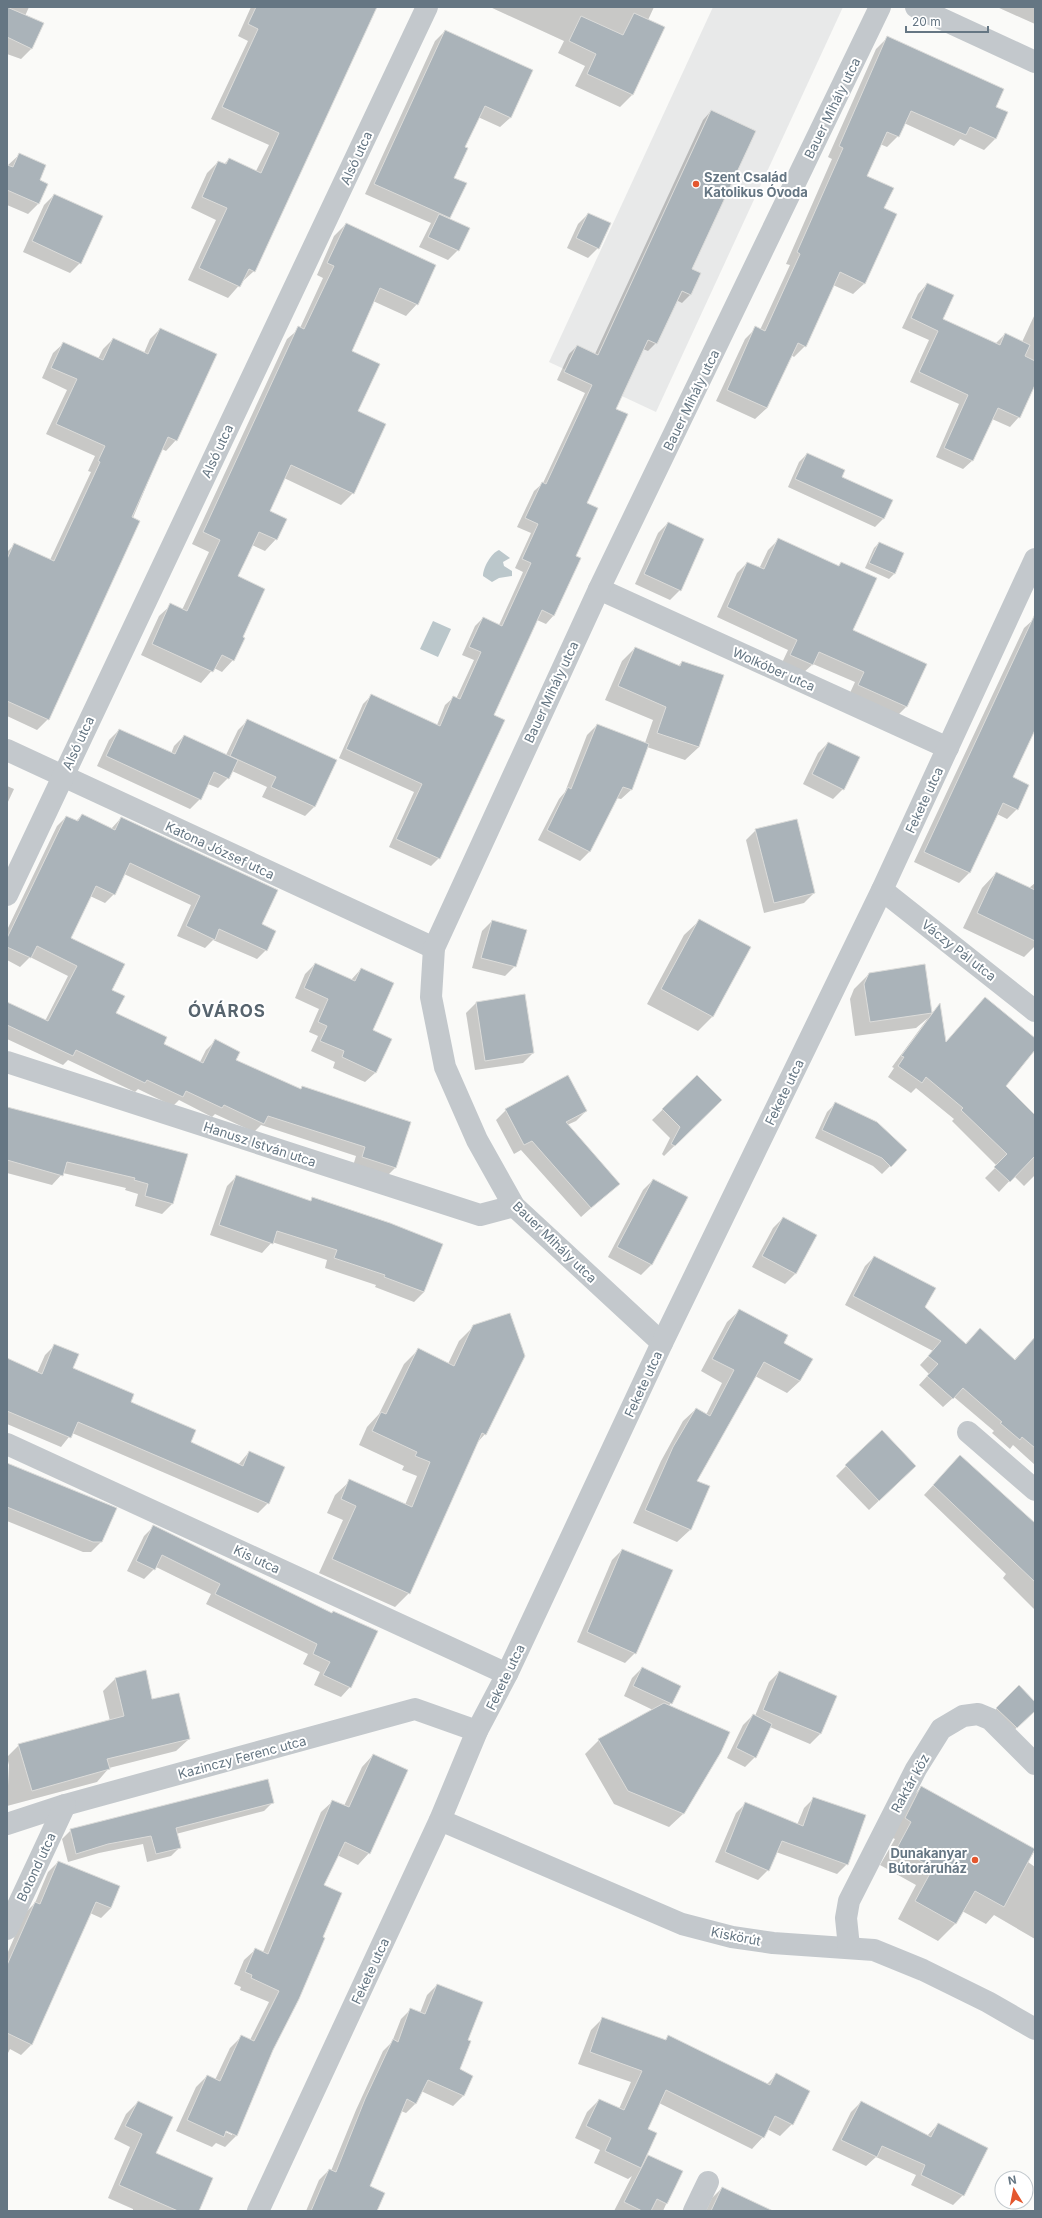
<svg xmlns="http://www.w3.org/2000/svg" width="1042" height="2218" font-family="Inter,sans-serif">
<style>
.built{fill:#e8e9e9}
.water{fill:#bbc7cb}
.shadow{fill:#0003;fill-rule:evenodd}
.building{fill:#aab3b9;stroke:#dcdcda}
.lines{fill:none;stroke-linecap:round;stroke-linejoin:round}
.minor{stroke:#c3c8cc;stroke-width:22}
.poi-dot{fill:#e4572e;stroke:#fff;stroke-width:1.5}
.labels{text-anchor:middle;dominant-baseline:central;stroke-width:4;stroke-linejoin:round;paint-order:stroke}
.street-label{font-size:13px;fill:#657683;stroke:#fff}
.poi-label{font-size:13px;font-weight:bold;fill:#657683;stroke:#fff;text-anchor:start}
.district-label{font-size:17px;font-weight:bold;letter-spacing:1px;fill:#57646e;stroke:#fff}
</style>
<rect width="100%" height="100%" fill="#fafaf8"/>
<polygon class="built" points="713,7 843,7 656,412 549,362"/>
<g class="water">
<path d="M499,550l11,8 -7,4 1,4 8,5v5l-13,2 -7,4 -9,-6c0,-8 8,-23 16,-26z"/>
<polygon points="433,621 451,629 438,657 420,649"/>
</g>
<g class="shadow">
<polygon points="7,7 29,7 25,16 32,48 21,59 7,54"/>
<polygon points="251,7 376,7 254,271 242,282 228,298 188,280 216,220 191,208 207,173 218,162 224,164 229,159 256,171 269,145 211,119 248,41 238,36"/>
<polygon points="490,7 654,7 648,20 632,95 620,107 575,86 585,66 558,53 564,41"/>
<polygon points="997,7 1035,7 1035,24"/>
<polygon points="445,31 532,71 510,118 500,127 478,117 464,148 453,178 448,219 458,250 448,260 419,247 431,223 365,194 435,41"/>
<polygon points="888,37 994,107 1007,113 995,139 984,150 960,139 954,146 904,123 898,136 887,147 880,144 866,177 883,209 865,283 853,294 833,285 805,346 794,357 791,355 767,408 755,419 716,401 745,339 756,328 760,330 790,265 786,264 832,159 828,157 876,49"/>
<polygon points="711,111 691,269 700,274 690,295 682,303 676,300 656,343 648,351 643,349 615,410 586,503 575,556 554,615 546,624 537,620 493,715 439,858 431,866 389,847 414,792 339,758 363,704 371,696 437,725 445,705 454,697 456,699 474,660 462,655 475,626 483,618 499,625 523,572 515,568 531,533 517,527 534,491 543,483 585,393 557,380 569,354 577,346 595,354 703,120"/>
<polygon points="20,154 38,180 47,184 38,204 28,214 7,205 7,166"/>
<polygon points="54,195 80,263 70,273 23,252 44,205"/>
<polygon points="588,214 598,248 588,258 567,248 578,224"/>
<polygon points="346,224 417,304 406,316 373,301 350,351 357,412 353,493 341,505 284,478 269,512 276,539 265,551 252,545 237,577 241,637 233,660 222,672 214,668 201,683 141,655 159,616 171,605 182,610 209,552 192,544 287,339 300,328 323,278 317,275 334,236"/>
<polygon points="927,284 942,320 995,344 1005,334 1022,342 1035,314 1035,382 1019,417 1010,427 992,419 973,460 963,469 936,457 959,404 910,382 929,340 902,328 918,294"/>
<polygon points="160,329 176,440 166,451 162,449 48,719 37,730 7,716 7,552 14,545 50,560 91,472 88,471 95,456 46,434 67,390 42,378 53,353 64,343 98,359 103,349 113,339 144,353 150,339"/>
<polygon points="807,454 841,478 892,501 883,519 875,527 788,487 799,462"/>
<polygon points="668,523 680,590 670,600 635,584 658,533"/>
<polygon points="778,540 838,567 841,563 852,631 925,664 906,707 896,717 849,695 855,682 813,664 802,674 781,665 788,650 717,617 737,573 747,563 759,569 768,550"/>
<polygon points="879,543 903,554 894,574 889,579 865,568 874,548"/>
<polygon points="1034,619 1035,729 1011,778 1017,809 1007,819 997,814 969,873 959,883 914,862 1024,628"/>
<polygon points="635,648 678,666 682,662 699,747 685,760 647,747 631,790 621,799 616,798 590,851 580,861 538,840 559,799 565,792 587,735 597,725 645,743 653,720 605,700 622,661"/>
<polygon points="248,720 315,806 305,816 262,797 267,787 232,771 228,778 218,788 208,784 200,799 190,809 97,766 109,740 119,730 171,754 174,746 184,736 226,755 238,730"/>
<polygon points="828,743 843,789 833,799 803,784 818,753"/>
<polygon points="7,786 14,789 7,804"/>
<polygon points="82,815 111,829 121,818 261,925 266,950 257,959 213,940 205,948 177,936 191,905 124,874 114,894 105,903 90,896 70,938 110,990 115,1013 162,1045 200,1062 206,1050 215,1041 235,1060 300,1090 303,1087 395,1168 386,1177 353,1166 356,1156 261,1125 254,1132 215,1114 212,1117 179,1100 173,1106 138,1089 135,1092 68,1060 63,1065 7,1039 7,1003 45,1021 68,976 30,957 20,967 7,960 7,930 57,826 66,817 76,821"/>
<polygon points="756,830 814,893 804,903 764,913 746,840"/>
<polygon points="996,873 1029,888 1035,883 1035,946 1024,957 963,928 982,888"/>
<polygon points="492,921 515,966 505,976 472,968 482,931"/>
<polygon points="699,921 713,1016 698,1031 647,1004 684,935"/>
<polygon points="315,964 351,980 361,969 371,1031 375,1073 365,1082 333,1068 335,1062 311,1051 318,1036 309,1032 319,1009 295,998 305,974"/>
<polygon points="924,965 931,1014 939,1005 945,1043 985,998 1035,1039 1035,1049 1004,1086 1035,1116 1035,1175 1024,1186 1014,1176 999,1192 985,1178 997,1166 952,1121 954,1119 916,1088 911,1093 888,1077 894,1068 892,1067 928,1018 916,1028 855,1036 850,999 854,989 869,974"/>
<polygon points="524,995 533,1053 523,1063 475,1070 466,1013 476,1003"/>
<polygon points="697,1076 721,1100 664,1156 662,1154 670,1138 652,1120"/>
<polygon points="835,1104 906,1150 882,1174 873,1166 815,1138 827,1112"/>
<polygon points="7,1107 186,1155 172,1204 162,1214 135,1206 138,1194 125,1190 126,1188 63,1173 52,1185 7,1173"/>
<polygon points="506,1110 586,1111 576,1121 567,1125 618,1184 581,1217 521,1150 514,1154 496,1120"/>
<polygon points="237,1176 310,1201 312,1199 424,1292 414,1302 375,1287 376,1285 325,1268 327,1260 272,1242 262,1253 210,1235 227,1186"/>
<polygon points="653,1180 686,1197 651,1265 641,1275 608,1257 643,1190"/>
<polygon points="783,1218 816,1236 795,1274 785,1284 752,1267 773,1228"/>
<polygon points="874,1257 924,1308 965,1344 980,1330 1014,1360 1035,1338 1035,1465 1013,1445 1010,1449 992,1433 994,1431 954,1397 943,1407 919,1385 929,1374 920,1365 933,1351 845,1305 865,1266"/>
<polygon points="740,1310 782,1343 811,1359 800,1381 787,1393 755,1376 696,1481 709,1487 690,1530 677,1542 633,1523 661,1461 683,1421 696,1409 706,1415 722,1383 701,1371 727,1322"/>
<polygon points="474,1326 485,1434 476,1444 409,1593 395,1607 319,1573 343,1520 327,1513 335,1495 350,1481 405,1505 417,1476 402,1470 404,1466 359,1445 367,1427 379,1414 404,1364 418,1350 448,1364 459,1341"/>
<polygon points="55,1345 72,1368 129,1402 189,1443 238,1465 249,1452 268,1503 258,1513 72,1433 61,1447 7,1424 7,1359 37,1373 45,1355"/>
<polygon points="7,1464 101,1542 91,1552 83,1552 7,1521"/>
<polygon points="846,1466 905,1476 869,1510 836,1476"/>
<polygon points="950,1467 1035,1525 1035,1610 1003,1578 1006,1574 924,1495"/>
<polygon points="154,1526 331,1614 333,1612 350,1687 341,1697 314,1685 320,1672 303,1664 308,1654 206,1604 211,1594 156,1567 144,1579 127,1571 144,1536"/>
<polygon points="622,1550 635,1653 625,1663 577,1642 612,1560"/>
<polygon points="642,1668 679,1686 669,1706 720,1752 683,1814 669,1827 614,1804 585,1754 599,1740 653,1710 624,1696 632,1678"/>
<polygon points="779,1672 836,1696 820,1734 810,1744 770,1727 755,1757 745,1767 727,1758 743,1725 753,1715 755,1716 769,1682"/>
<polygon points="115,1679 152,1700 189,1739 176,1751 109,1768 97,1782 7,1806 9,1765 7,1757 19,1745 110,1721 103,1691"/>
<polygon points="1019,1687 1035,1703 1035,1710 1006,1738 987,1718"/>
<path d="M373,1755l-4,98 -11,12 -21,-10 -14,31 -51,164 -36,86 -11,11 -9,-4 -4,4 -36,-16 20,-44 11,-11 8,4 15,-32 11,-11 9,3 19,-38 -29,-12 1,-3 -7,-3 10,-24 12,-11 7,3 58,-140 12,-11 11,5 18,-39zM222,2128l10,5v2l-11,-5z"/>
<polygon points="921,1788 1035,1850 1028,1862 1035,1867 1035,1939 994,1915 986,1924 962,1911 956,1923 938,1941 898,1919 916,1885 880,1865 895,1839 888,1836 904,1805"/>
<polygon points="814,1798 847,1864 837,1874 776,1852 768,1870 758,1880 715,1862 736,1813 746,1803 797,1825 804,1808"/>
<polygon points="273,1802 264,1811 176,1834 180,1847 171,1856 147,1862 143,1844 99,1853 68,1862 62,1839 71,1830"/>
<polygon points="58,1862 111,1908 101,1918 90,1913 31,2045 21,2055 10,2049 7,2055 7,1954 25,1913 35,1903 48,1872"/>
<polygon points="437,1985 467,2040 458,2070 472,2076 463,2096 453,2106 421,2091 416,2103 406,2113 401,2111 369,2187 376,2211 306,2211 319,2180 329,2170 331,2171 356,2110 383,2051 392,2042 401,2019 411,2009 420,2013 427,1995"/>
<polygon points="603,2018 665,2040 668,2036 766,2085 776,2075 792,2124 780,2136 767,2129 763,2137 752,2149 659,2103 646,2129 643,2161 648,2156 681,2171 663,2211 614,2211 632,2176 628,2179 594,2163 600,2150 575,2138 587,2112 599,2100 619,2109 631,2082 578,2064 591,2030"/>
<polygon points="138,2102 155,2153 198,2211 133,2211 133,2209 108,2198 130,2147 114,2139 126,2114"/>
<polygon points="861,2102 927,2136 938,2124 963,2195 953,2205 911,2185 916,2175 876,2157 866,2166 832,2150 851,2112"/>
<polygon points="722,2188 771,2211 706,2211 712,2198"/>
</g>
<g class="building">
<polygon points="7,7 44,23 32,49 7,37"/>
<polygon points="256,7 377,7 255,272 249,269 240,287 199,268 227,208 202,197 218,161 226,164 229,158 261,173 279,133 222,107 258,29 248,24"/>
<polygon points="634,13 665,27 633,95 587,74 596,54 569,41 581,16 623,35"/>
<polygon points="445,30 533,70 511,118 485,106 465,147 468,148 454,178 467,183 450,218 374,184"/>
<polygon points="887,36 1004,89 996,107 1008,112 996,139 970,127 966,135 911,111 899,137 887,132 867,176 894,188 884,208 897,214 865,284 840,272 806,347 798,343 767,408 727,390 755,326 765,331 800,254 797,252 843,148 839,146"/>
<polygon points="711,110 756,131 692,269 701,273 691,295 682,291 657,344 648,340 616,409 628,414 587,503 598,508 576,556 581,558 554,616 542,610 494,715 505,720 440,859 396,839 422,784 346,749 371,694 440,726 453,696 460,699 481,652 469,647 483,617 502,626 531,563 522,559 538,524 525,518 542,482 546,484 592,385 564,372 577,345 598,355"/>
<polygon points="19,153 46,165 40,180 48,184 39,204 7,190 7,165 13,167"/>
<polygon points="54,194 103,216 81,264 32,241"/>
<polygon points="588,213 611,223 599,249 576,238"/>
<polygon points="439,214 470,228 459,251 428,237"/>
<polygon points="346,223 436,265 418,305 380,288 352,351 380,364 358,411 386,424 354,494 291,465 270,511 287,519 277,540 259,532 238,576 265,589 243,637 245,638 234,661 222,655 213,672 152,644 170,603 187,611 220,540 203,532 298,326 304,329 334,266 327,263"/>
<polygon points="927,283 954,295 943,319 1000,345 1005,333 1030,345 1025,356 1035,361 1035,385 1020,418 998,408 973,461 944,448 968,395 919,372 938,331 911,318"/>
<polygon points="160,328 217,354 177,441 168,437 132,517 140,521 49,720 7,701 7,559 14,543 54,561 100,462 98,461 105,446 56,424 77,379 51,368 63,342 103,360 113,338 148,354"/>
<polygon points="807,453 845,470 842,477 893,500 884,519 795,479"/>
<polygon points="668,522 704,539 681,591 644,574"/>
<polygon points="778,538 839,566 841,562 877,578 853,630 927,664 907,707 858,685 864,672 819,652 813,665 790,655 797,640 727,607 747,562 764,569"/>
<polygon points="879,542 904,553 895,574 869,563"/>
<polygon points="1035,614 1035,730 1013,777 1029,785 1018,810 1003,803 970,873 924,852"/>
<polygon points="635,647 680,666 682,661 724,675 699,747 657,733 666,707 618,686"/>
<polygon points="247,719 337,760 315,807 271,787 276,777 230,756"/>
<polygon points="597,724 649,744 632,790 623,787 590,852 547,830 568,787 571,789"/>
<polygon points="119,729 175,754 184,735 238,760 229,779 214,772 201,800 106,756"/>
<polygon points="828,742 860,757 844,790 812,774"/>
<polygon points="82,814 115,830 121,817 278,890 262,924 276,931 267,951 219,929 215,940 186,926 200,896 130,863 115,895 96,886 71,938 125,964 112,990 125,996 116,1013 167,1037 164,1044 203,1063 215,1039 240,1052 236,1060 301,1089 302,1086 411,1122 396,1168 362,1157 365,1147 268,1116 264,1124 224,1105 222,1108 186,1091 183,1097 147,1080 145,1083 76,1050 73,1056 7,1025 7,1002 48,1021 77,966 37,946 31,958 7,947 7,938 66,816 78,821"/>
<polygon points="797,819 815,893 774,903 755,829"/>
<polygon points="996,872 1035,890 1035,941 977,913"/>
<polygon points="699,919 751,947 713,1017 661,989"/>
<polygon points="492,920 527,930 516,967 481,958"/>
<polygon points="315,963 355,981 361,968 394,983 373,1030 392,1039 376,1073 342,1057 344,1051 320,1041 327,1026 318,1022 328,999 304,988"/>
<polygon points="925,964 932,1013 870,1022 864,984 869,973"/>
<polygon points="525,994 534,1053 485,1061 476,1002"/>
<polygon points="985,997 1035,1038 1035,1050 1006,1086 1035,1115 1035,1156 1010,1182 994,1167 1007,1154 961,1110 963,1108 926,1077 922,1083 898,1066 904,1057 901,1056 940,1003 946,1042"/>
<polygon points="568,1075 587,1111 566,1122 620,1184 591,1208 532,1141 524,1145 505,1109"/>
<polygon points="697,1075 722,1100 675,1146 671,1144 680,1127 662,1109"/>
<polygon points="835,1102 877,1122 907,1150 891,1167 882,1158 822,1130"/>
<polygon points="7,1107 188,1154 173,1204 145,1196 148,1184 134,1180 135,1178 67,1162 63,1176 7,1160"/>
<polygon points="236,1175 311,1201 312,1197 390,1223 443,1244 424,1292 384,1277 385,1275 334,1258 337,1250 277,1231 273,1244 219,1225"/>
<polygon points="653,1179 688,1197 652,1265 617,1247"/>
<polygon points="783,1217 817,1235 796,1274 762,1256"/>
<polygon points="874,1256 936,1288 925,1307 966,1344 980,1328 1015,1360 1035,1337 1035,1448 1022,1437 1020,1440 1000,1423 1002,1422 963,1388 953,1399 927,1376 938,1364 928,1356 941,1341 853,1296"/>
<polygon points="739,1309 788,1335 784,1343 813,1359 800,1381 764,1362 697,1481 710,1486 691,1530 645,1510 673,1447 696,1408 710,1416 734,1370 712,1359"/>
<polygon points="510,1313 525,1356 486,1435 482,1433 410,1594 332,1559 356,1506 341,1499 349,1479 412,1507 430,1462 415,1456 417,1452 372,1431 381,1412 386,1414 418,1348 454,1366 473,1325"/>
<polygon points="54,1344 79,1354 73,1368 134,1394 131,1402 196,1430 191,1442 243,1466 249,1451 285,1467 269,1504 78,1422 71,1438 7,1411 7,1358 42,1374"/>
<polygon points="882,1430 916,1466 879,1501 845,1465"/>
<polygon points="960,1455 1035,1523 1035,1582 933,1485"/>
<polygon points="7,1463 117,1508 102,1542 93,1542 7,1507"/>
<polygon points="153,1525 332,1613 333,1611 378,1631 351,1688 323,1675 330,1662 313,1654 317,1644 215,1594 220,1584 162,1555 155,1570 136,1561"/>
<polygon points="622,1549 673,1570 636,1654 587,1632"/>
<polygon points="642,1667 681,1686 672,1704 633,1686"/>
<polygon points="146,1670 152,1699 179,1693 190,1739 107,1759 110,1769 32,1791 18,1744 124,1716 115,1678"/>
<polygon points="779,1671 837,1696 821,1734 763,1710"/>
<polygon points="1019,1685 1035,1702 1035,1711 1017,1728 996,1708"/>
<polygon points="664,1703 730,1732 721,1752 684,1814 628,1791 598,1739"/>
<polygon points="753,1714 772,1724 756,1758 736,1748"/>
<polygon points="373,1754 408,1770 370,1854 345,1842 324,1885 342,1893 323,1937 325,1938 299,1999 273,2050 237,2136 226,2131 224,2137 187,2120 207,2075 220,2081 241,2035 254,2041 279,1991 251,1978 252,1975 245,1972 255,1948 268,1954 332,1800 349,1807"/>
<polygon points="268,1779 274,1803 176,1828 181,1848 156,1854 151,1836 108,1844 76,1854 70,1829"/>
<polygon points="921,1786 1035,1849 1004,1907 975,1891 956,1924 915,1901 933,1868 897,1848 911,1822 905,1818"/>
<polygon points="813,1797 866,1815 848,1865 782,1841 769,1871 725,1852 745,1802 803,1826"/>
<polygon points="58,1861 120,1886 111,1908 96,1902 32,2045 7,2033 7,1965 35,1902 40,1904"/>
<polygon points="437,1984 483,2002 468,2040 471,2041 460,2069 473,2076 464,2096 428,2080 416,2104 407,2099 370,2186 385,2193 377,2211 311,2211 329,2169 336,2172 365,2099 393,2039 398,2042 410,2008 425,2014"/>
<polygon points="602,2017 666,2040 668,2035 770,2085 776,2073 810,2091 793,2125 775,2116 764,2138 666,2090 648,2129 657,2133 641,2168 605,2151 611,2138 586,2126 599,2099 624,2110 642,2071 590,2052"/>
<polygon points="138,2101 173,2117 156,2153 213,2178 199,2211 178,2211 119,2185 142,2134 125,2126"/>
<polygon points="861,2101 931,2137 938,2123 988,2148 964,2196 921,2175 925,2165 882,2146 877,2157 841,2140"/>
<polygon points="648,2155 683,2171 667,2204 657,2199 651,2211 642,2211 624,2202"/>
<polygon points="722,2187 773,2211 711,2211"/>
</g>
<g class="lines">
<g class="minor">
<polyline points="916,7 1035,62"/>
<polyline points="599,589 948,748"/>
<polyline points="7,750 434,948"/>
<polyline points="882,890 1035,1011"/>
<polyline points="7,895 427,7"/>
<polyline points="7,1062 480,1215 514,1206"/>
<polyline points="662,1343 514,1206 477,1140 445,1067 431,997 434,948 599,589 880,7"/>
<polyline points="968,1432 1035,1490"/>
<polyline points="7,1444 507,1674"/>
<polyline points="440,1820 682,1924 732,1937 773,1943 874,1950 923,1970 988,2002 1035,2029"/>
<polyline points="7,1824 65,1805 415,1709 477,1731"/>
<polyline points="7,1929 65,1805"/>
<polyline points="849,1947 846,1918 849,1901 916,1769 941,1729 963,1716 978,1714 990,1719 1035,1764"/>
<polyline points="258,2211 440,1820 477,1731 507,1674 662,1343 882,890 1035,559"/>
<polyline points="694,2211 708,2182"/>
</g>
</g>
<g class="poi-dot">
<circle cx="696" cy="184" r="4"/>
<circle cx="975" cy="1860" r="4"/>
</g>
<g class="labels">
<g class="street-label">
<text transform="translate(832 108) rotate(-64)">Bauer Mihály utca</text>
<text transform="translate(356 158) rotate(-65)">Alsó utca</text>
<text transform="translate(691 400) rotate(-64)">Bauer Mihály utca</text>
<text transform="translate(217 451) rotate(-65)">Alsó utca</text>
<text transform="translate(774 669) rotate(24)">Wolkóber utca</text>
<text transform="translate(551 692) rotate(-65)">Bauer Mihály utca</text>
<text transform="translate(78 743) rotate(-65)">Alsó utca</text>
<text transform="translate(924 800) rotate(-65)">Fekete utca</text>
<text transform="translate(220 850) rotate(25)">Katona József utca</text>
<text transform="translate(959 950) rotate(38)">Váczy Pál utca</text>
<text transform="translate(784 1092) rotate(-64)">Fekete utca</text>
<text transform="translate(260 1144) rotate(18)">Hanusz István utca</text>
<text transform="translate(555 1242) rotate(44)">Bauer Mihály utca</text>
<text transform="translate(643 1384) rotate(-65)">Fekete utca</text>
<text transform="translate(257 1559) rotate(25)">Kis utca</text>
<text transform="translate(505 1677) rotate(-64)">Fekete utca</text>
<text transform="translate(242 1757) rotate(-15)">Kazinczy Ferenc utca</text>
<text transform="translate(910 1783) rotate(-61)">Raktár köz</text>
<text transform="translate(36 1867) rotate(-65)">Botond utca</text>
<text transform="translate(736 1936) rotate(11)">Kiskörút</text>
<text transform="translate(370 1971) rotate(-65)">Fekete utca</text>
</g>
<g class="poi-label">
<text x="704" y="177">Szent Család<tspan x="704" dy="15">Katolikus Óvoda</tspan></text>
<text x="967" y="1853" text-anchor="end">Dunakanyar<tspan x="967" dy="15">Bútoráruház</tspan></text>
</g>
<g class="district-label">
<text x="227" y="1011">ÓVÁROS</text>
</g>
</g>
<rect width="1042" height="2218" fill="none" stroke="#657683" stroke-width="16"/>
<g transform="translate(1014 2190) rotate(350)"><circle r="19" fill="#ffffff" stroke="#c1c8cd"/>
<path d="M0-3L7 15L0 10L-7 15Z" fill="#e4572e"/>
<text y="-6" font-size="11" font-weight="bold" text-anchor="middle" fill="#657683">N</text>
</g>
<path d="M906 26v6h82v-6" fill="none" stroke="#657683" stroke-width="2"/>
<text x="912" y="26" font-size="12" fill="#657683" stroke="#ffffff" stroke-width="3" paint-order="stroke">20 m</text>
</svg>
